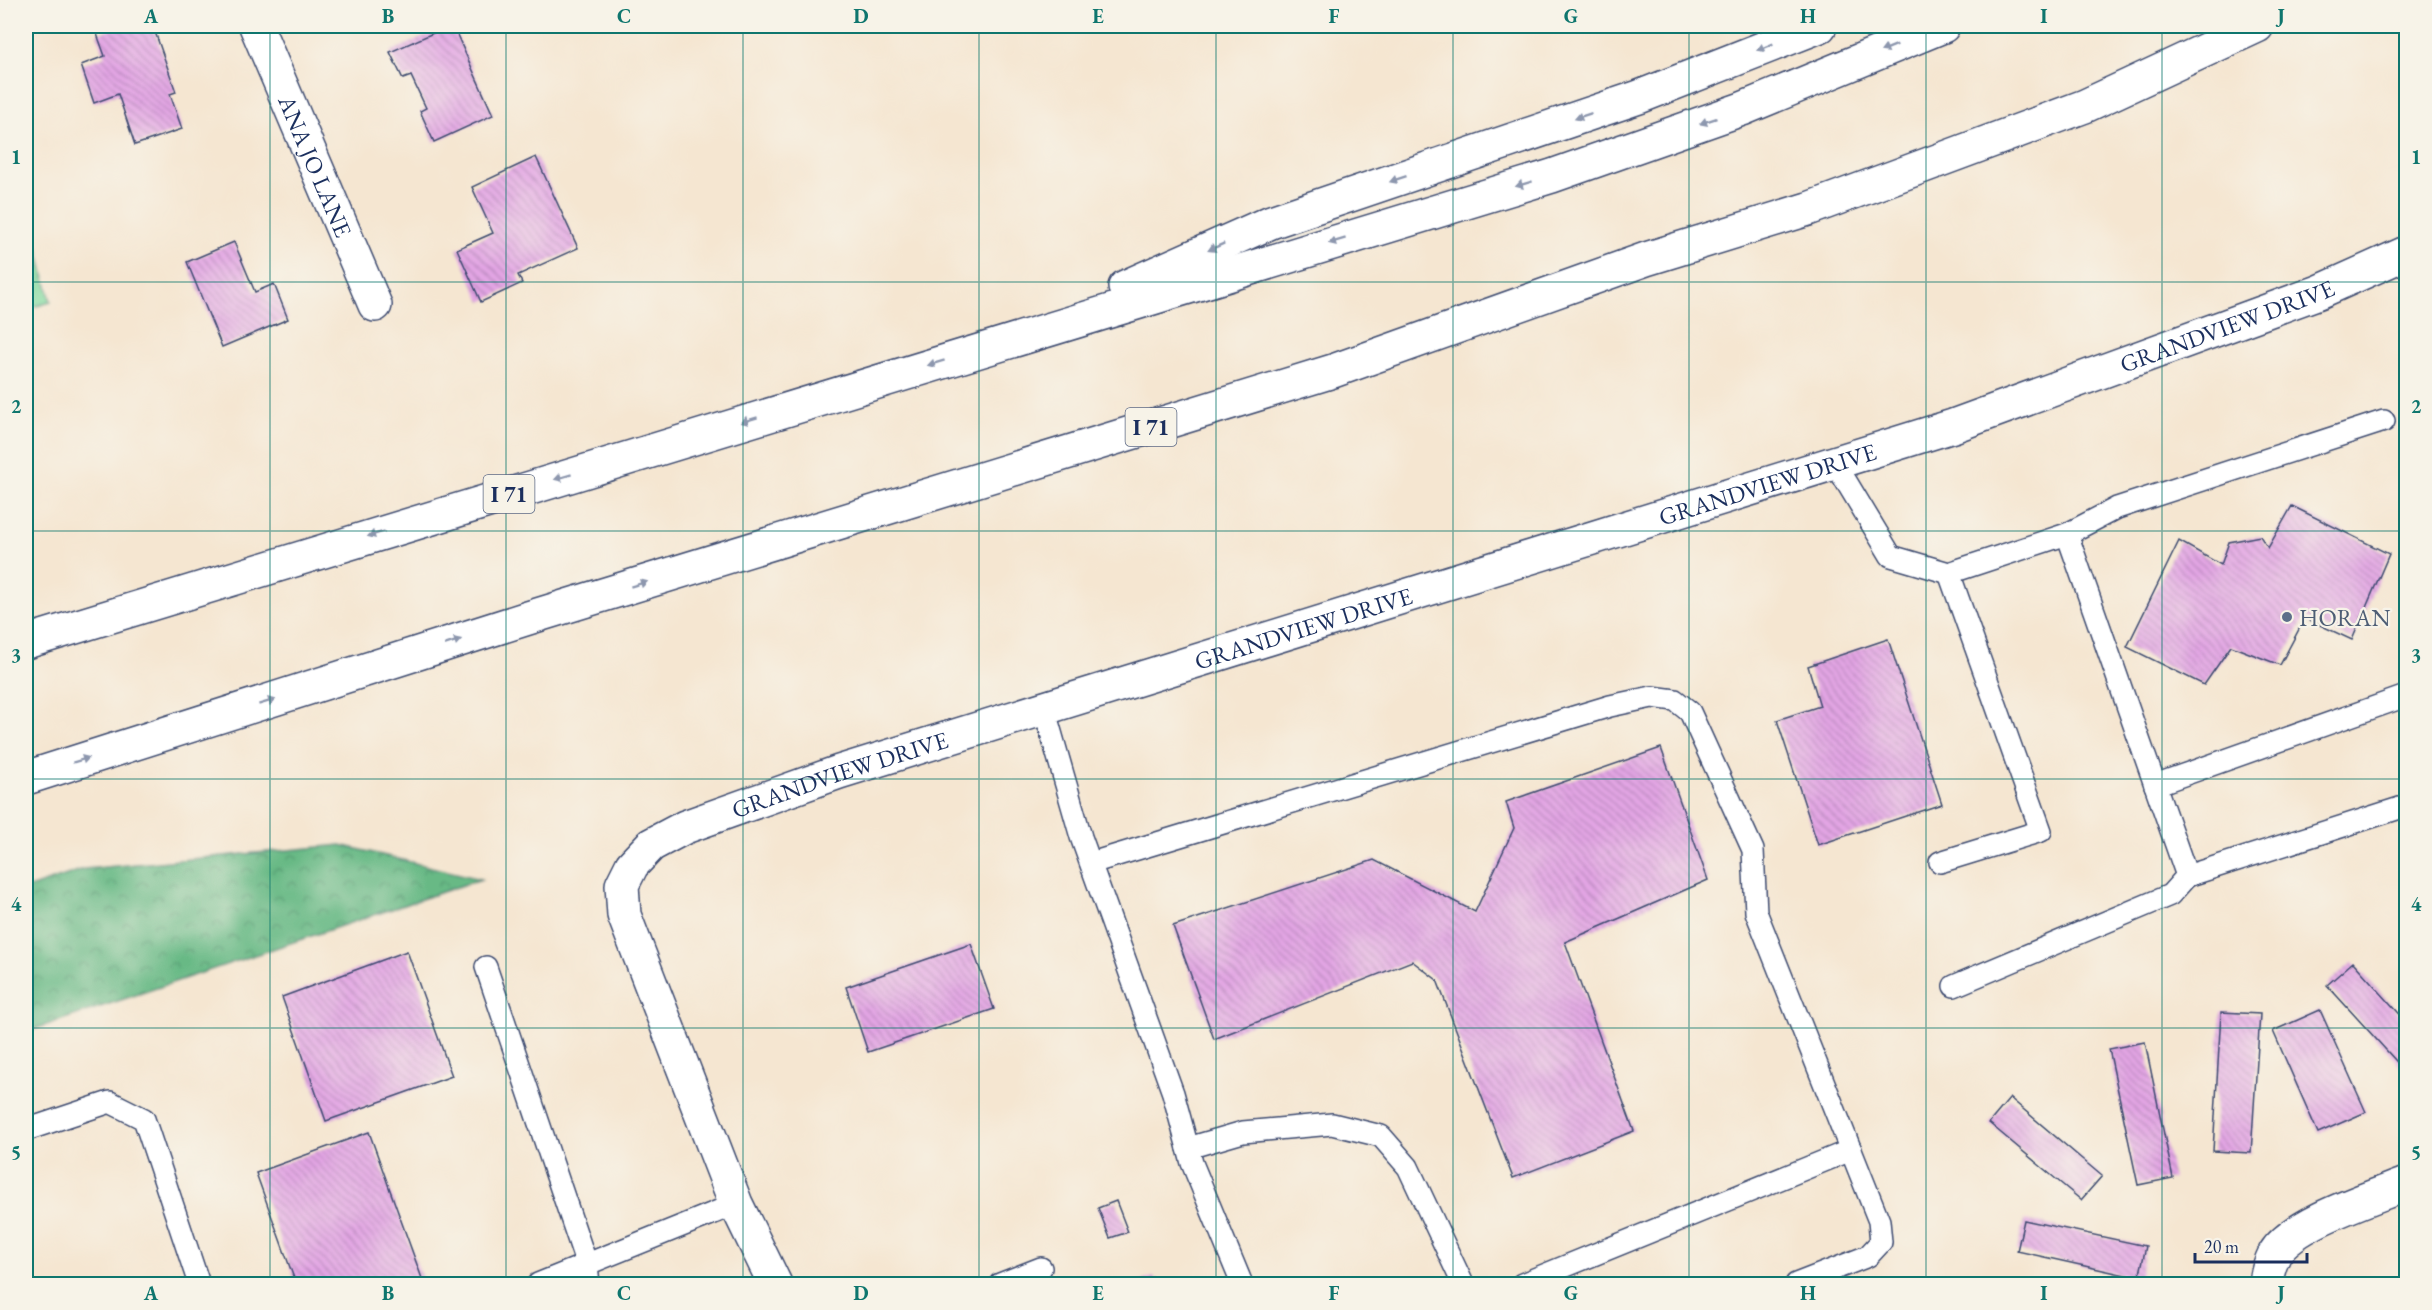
<svg xmlns="http://www.w3.org/2000/svg" width="2432" height="1310" font-family="'EB Garamond',serif">
<style>
.forest{fill:url(#forest-crowns);stroke:#417472;stroke-width:1.5}
.park{fill:url(#park-tufts);stroke:#4d847e;stroke-width:1.5}
.building{fill:url(#building-back-hatch)}
.lines{fill:none;stroke-linecap:round;stroke-linejoin:round}
.service-casing{stroke:#3c4a6f;stroke-width:24}
.minor-casing{stroke:#3c4a6f;stroke-width:36}
.motorway-casing{stroke:#3c4a6f;stroke-width:36}
.service{stroke:#fff;stroke-width:21}
.minor{stroke:#fff;stroke-width:33}
.motorway{stroke:#fff;stroke-width:33}
.oneway{fill:#8d97ae}
.grid{fill:none;stroke:#0f766e;stroke-width:1.5;stroke-opacity:0.55}
.service-dot{fill:#5c6f8a;stroke:#f7f3e8;stroke-width:2}
.labels{text-anchor:middle;dominant-baseline:central;stroke-width:4.5;stroke-linejoin:round;paint-order:stroke}
.shield{fill:#f7f3e8;stroke:#5d6a87;stroke-width:1.5}
.shield-label{font-size:22px;font-weight:bold;fill:#1b2f5e}
.street-label{font-size:24px;fill:#1b2f5e;stroke:#f7f3e8}
.service-label{font-size:24px;fill:#4e5e75;stroke:#f7f3e8;text-anchor:start}
.neatline{fill:none;stroke:#0f766e;stroke-width:2}
.grid-label{font-size:20px;text-anchor:middle;font-weight:bold;fill:#0f766e}
</style>
<defs>
<pattern id="forest-crowns" width="20" height="18" patternUnits="userSpaceOnUse" patternTransform="scale(1.5)"><rect width="20" height="18" fill="#67b985"/><path d="M2 6a3 3 0 1 1 6 0M12 15a3 3 0 1 1 6 0" fill="none" stroke="#549770"/></pattern>
<pattern id="park-tufts" width="24" height="20" patternUnits="userSpaceOnUse" patternTransform="scale(1.5)"><rect width="24" height="20" fill="#7fd99e"/><path d="M3 7l-1-3M5 7V3M7 7l1-3M15 17l-1-3M17 17v-4M19 17l1-3" fill="none" stroke="#6dbb8a"/></pattern>
<pattern id="building-back-hatch" width="6" height="6" patternUnits="userSpaceOnUse" patternTransform="scale(1.5)"><rect width="6" height="6" fill="#e3a5e4"/><path d="M-1 5l2 2M0 0l6 6M5-1l2 2" fill="none" stroke="#b787bc"/></pattern>
</defs>
<rect width="100%" height="100%" fill="#f7f3e8"/>
<filter id="ink" filterUnits="userSpaceOnUse"><feTurbulence type="fractalNoise" baseFrequency=".0167" numOctaves="2"/><feDisplacementMap in="SourceGraphic" scale="12" xChannelSelector="R" yChannelSelector="G"/><feConvolveMatrix kernelMatrix="1 2 1 2 8 2 1 2 1" color-interpolation-filters="sRGB"/></filter>
<filter id="wash" filterUnits="userSpaceOnUse"><feTurbulence type="fractalNoise" baseFrequency=".008" numOctaves="4" result="noise"/><feDisplacementMap in="SourceGraphic" scale="24" xChannelSelector="R" yChannelSelector="G"/><feGaussianBlur stdDeviation="1.35" result="paint"/><feColorMatrix in="noise" values="0 0 0 0 0 0 0 0 0 0 0 0 0 0 0 0 0 1.4 0 .05"/><feComposite in="paint" operator="in"/></filter>
<g filter="url(#wash)">
<rect width="100%" height="100%" fill="#f5e6d1"/>
<polygon class="forest" points="341,845 481,879 26,1032 26,889 84,869"/>
<polygon class="park" points="37,246 51,302 26,309 26,249"/>
<g id="blocks">
<g class="building">
<polygon points="121,26 153,26 176,92 170,94 182,129 135,145 118,94 94,103 81,65 105,56 97,34"/>
<polygon points="449,26 453,26 493,115 434,142 420,111 426,108 411,76 403,79 390,52"/>
<polygon points="536,157 578,248 518,275 522,283 481,302 457,249 493,233 472,187"/>
<polygon points="234,242 255,292 274,284 288,319 222,347 187,262"/>
<polygon points="2292,506 2389,554 2352,640 2305,618 2280,665 2231,646 2204,685 2127,647 2179,541 2221,565 2229,542 2260,536 2268,548"/>
<polygon points="1888,639 1942,804 1818,845 1777,720 1820,706 1808,666"/>
<polygon points="1661,748 1708,880 1565,942 1634,1131 1513,1178 1437,980 1412,961 1214,1039 1173,926 1374,860 1475,912 1514,828 1506,802"/>
<polygon points="971,944 994,1009 868,1052 846,987"/>
<polygon points="407,951 452,1076 326,1121 282,997"/>
<polygon points="2353,962 2406,1021 2406,1072 2327,985"/>
<polygon points="2320,1010 2366,1112 2318,1133 2273,1031"/>
<polygon points="2221,1012 2260,1014 2251,1153 2213,1151"/>
<polygon points="2145,1042 2173,1178 2138,1185 2109,1049"/>
<polygon points="2010,1098 2102,1176 2081,1200 1989,1123"/>
<polygon points="369,1132 424,1284 296,1284 256,1173"/>
<polygon points="1116,1201 1128,1232 1110,1238 1098,1208"/>
<polygon points="2024,1220 2146,1246 2139,1278 2017,1251"/>
<polygon points="1154,1277 1157,1284 1135,1284"/>
</g>
</g>
</g>
<g filter="url(#ink)">
<use href="#blocks" fill-opacity="0" stroke="#3c4a6f" stroke-width="1.5"/>
<g class="lines">
<defs>
<g id="service">
<polyline points="1835,463 1891,556 1949,573 2067,534 2187,876 2170,895 1954,986"/>
<polyline points="2067,534 2117,508 2384,421"/>
<polyline points="1044,708 1081,837 1173,1093 1192,1163 1242,1284"/>
<polyline points="2155,785 2406,696"/>
<polyline points="1940,862 2041,831 1949,573"/>
<polyline points="1091,863 1610,706 1652,697 1675,700 1690,712 1753,850 1756,912 1879,1221 1881,1242 1868,1256 1796,1284"/>
<polyline points="2187,876 2406,806"/>
<polyline points="486,967 587,1265 589,1284"/>
<polyline points="26,1130 110,1102 144,1119 199,1284"/>
<polyline points="1188,1148 1243,1132 1332,1124 1381,1136 1408,1167 1463,1284"/>
<polyline points="538,1284 736,1204"/>
<polyline points="1000,1284 1041,1268"/>
<polyline points="1522,1284 1851,1150"/>
</g>
<g id="minor">
<path id="s1" d="M256,26l119,279"/>
<path id="s2" d="M775,1284l-39,-80 -112,-289 -2,-30 10,-20 19,-20 34,-18 154,-55 1114,-346 366,-134 87,-39"/>
<path d="M2266,1284c1,-10 4,-21 9,-31 19,-31 97,-55 131,-69"/>
</g>
<g id="motorway">
<polyline points="1125,287 1271,222 1639,97 1820,26"/>
<polyline points="26,642 1552,176 1742,109 1943,26"/>
<polyline points="26,778 528,618 1333,371 1646,259 1808,209 2085,106 2257,26"/>
</g>
</defs>
<use href="#service" class="service-casing"/>
<use href="#minor" class="minor-casing"/>
<use href="#motorway" class="motorway-casing"/>
<use href="#service" class="service"/>
<use href="#minor" class="minor"/>
<use href="#motorway" class="motorway"/>
</g>
<defs><path id="oneway-solid" d="M-6-.8H1V-3.2L6.5 0L1 3.2V.8H-6Z" transform="scale(1.5)"/></defs>
<g class="oneway">
<use href="#oneway-solid" transform="translate(1765 47) rotate(158)"/>
<use href="#oneway-solid" transform="translate(1889 48) rotate(158)"/>
<use href="#oneway-solid" transform="translate(1583 116) rotate(161)"/>
<use href="#oneway-solid" transform="translate(1708 121) rotate(161)"/>
<use href="#oneway-solid" transform="translate(1398 179) rotate(161)"/>
<use href="#oneway-solid" transform="translate(1524 184) rotate(163)"/>
<use href="#oneway-solid" transform="translate(1337 241) rotate(163)"/>
<use href="#oneway-solid" transform="translate(1216 247) rotate(156)"/>
<use href="#oneway-solid" transform="translate(936 363) rotate(163)"/>
<use href="#oneway-solid" transform="translate(749 420) rotate(163)"/>
<use href="#oneway-solid" transform="translate(563 477) rotate(163)"/>
<use href="#oneway-solid" transform="translate(376 534) rotate(163)"/>
<use href="#oneway-solid" transform="translate(639 584) rotate(-17)"/>
<use href="#oneway-solid" transform="translate(453 642) rotate(-18)"/>
<use href="#oneway-solid" transform="translate(267 702) rotate(-17)"/>
<use href="#oneway-solid" transform="translate(81 760) rotate(-17)"/>
</g>
</g>
<path class="grid" d="M270,26v1258M506,26v1258M743,26v1258M979,26v1258M1216,26v1258M1453,26v1258M1689,26v1258M1926,26v1258M2162,26v1258M26,282h2380M26,531h2380M26,779h2380M26,1028h2380"/>
<circle class="service-dot" cx="2287" cy="617" r="6"/>
<g class="labels">
<g class="shield">
<rect x="1125.5" y="408" width="51" height="38" rx="4.5"/>
<rect x="483.5" y="475" width="51" height="38" rx="4.5"/>
</g>
<g class="shield-label">
<text x="1151" y="427">I 71</text>
<text x="509" y="494">I 71</text>
</g>
<g class="street-label">
<text stroke="none"><textPath href="#s1" startOffset="152">ANA JO LANE</textPath></text>
<text stroke="none"><textPath href="#s2" startOffset="2139">GRANDVIEW DRIVE</textPath></text>
<text stroke="none"><textPath href="#s2" startOffset="1653">GRANDVIEW DRIVE</textPath></text>
<text stroke="none"><textPath href="#s2" startOffset="1167">GRANDVIEW DRIVE</textPath></text>
<text stroke="none"><textPath href="#s2" startOffset="681">GRANDVIEW DRIVE</textPath></text>
</g>
<g class="service-label">
<text x="2299" y="617">HORAN</text>
</g>
</g>
<rect width="2432" height="1310" fill="none" stroke="#f7f3e8" stroke-width="66"/>
<path d="M2195 1253v9h112v-9" fill="none" stroke="#1b2f5e" stroke-width="3"/>
<text x="2204" y="1253" font-size="18" fill="#1b2f5e" stroke="#f7f3e8" stroke-width="4.5" paint-order="stroke">20 m</text>
<rect x="33" y="33" width="2366" height="1244" class="neatline"/>
<g class="grid-label">
<text x="151" y="23">A</text>
<text x="388" y="23">B</text>
<text x="624" y="23">C</text>
<text x="861" y="23">D</text>
<text x="1098" y="23">E</text>
<text x="1334" y="23">F</text>
<text x="1571" y="23">G</text>
<text x="1808" y="23">H</text>
<text x="2044" y="23">I</text>
<text x="2281" y="23">J</text>
<text x="16" y="164">1</text>
<text x="2416" y="164">1</text>
<text x="16" y="413">2</text>
<text x="2416" y="413">2</text>
<text x="16" y="662">3</text>
<text x="2416" y="662">3</text>
<text x="16" y="911">4</text>
<text x="2416" y="911">4</text>
<text x="16" y="1159">5</text>
<text x="2416" y="1159">5</text>
<text x="151" y="1300">A</text>
<text x="388" y="1300">B</text>
<text x="624" y="1300">C</text>
<text x="861" y="1300">D</text>
<text x="1098" y="1300">E</text>
<text x="1334" y="1300">F</text>
<text x="1571" y="1300">G</text>
<text x="1808" y="1300">H</text>
<text x="2044" y="1300">I</text>
<text x="2281" y="1300">J</text>
</g>
</svg>
